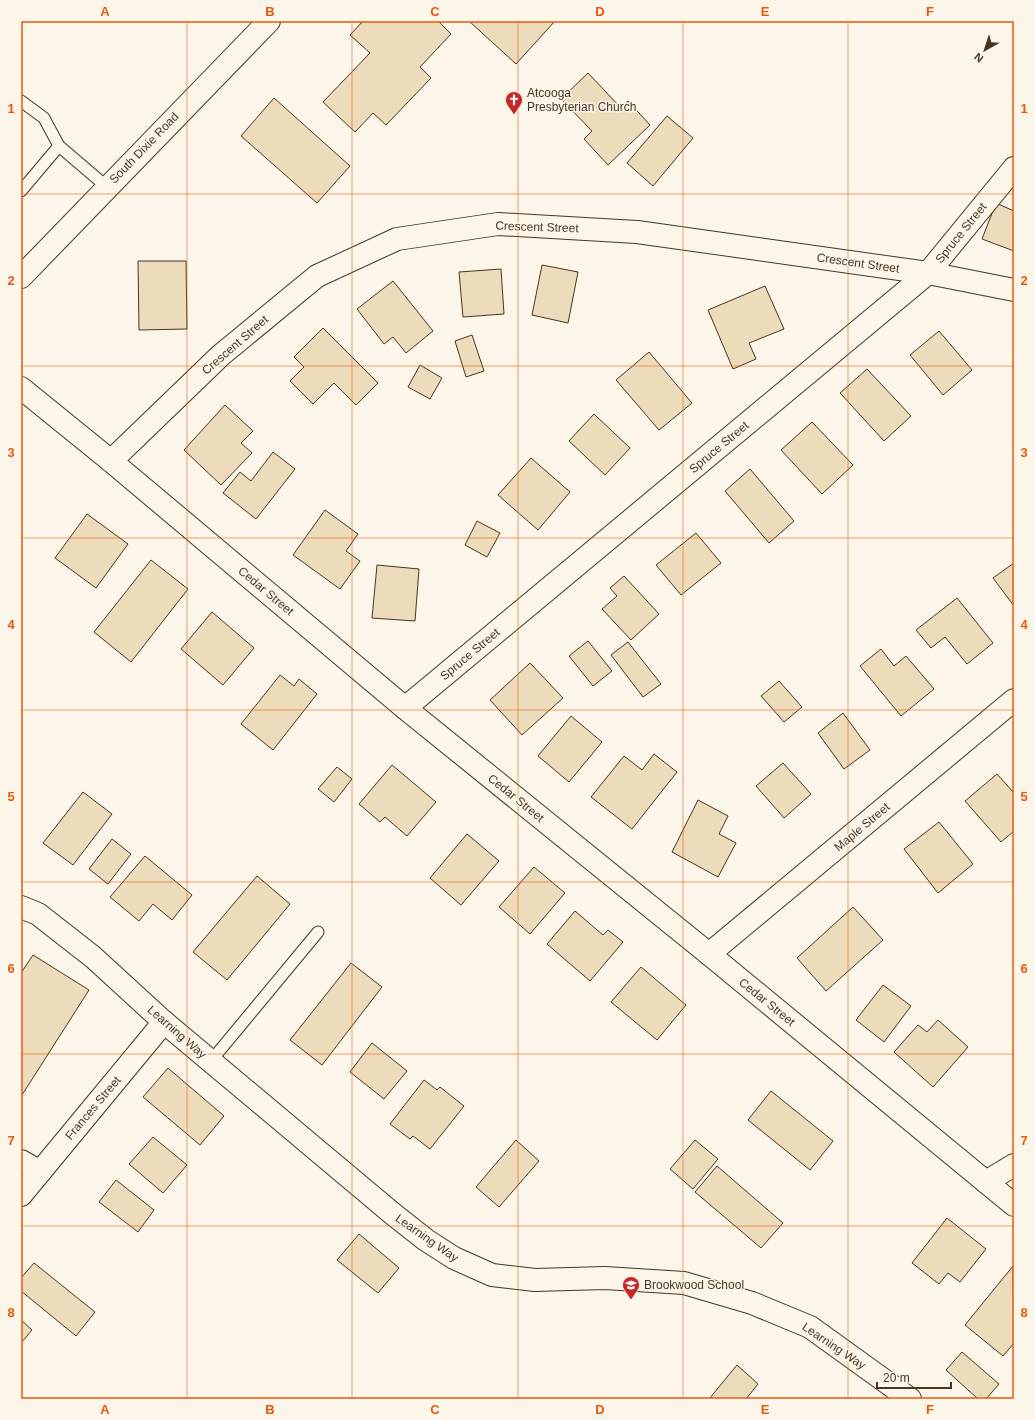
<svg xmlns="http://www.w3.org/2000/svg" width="1035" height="1420" font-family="Arial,sans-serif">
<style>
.building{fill:#ecdcbc;stroke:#4a3520}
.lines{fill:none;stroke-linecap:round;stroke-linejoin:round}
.service-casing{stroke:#4a3520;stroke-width:13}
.minor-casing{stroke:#4a3520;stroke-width:24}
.primary-casing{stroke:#4a3520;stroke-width:24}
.service{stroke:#fbf6e9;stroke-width:11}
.minor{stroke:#fbf6e9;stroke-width:22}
.primary{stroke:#fbf6e9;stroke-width:22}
.grid{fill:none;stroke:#e8590c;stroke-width:1;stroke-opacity:0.55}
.labels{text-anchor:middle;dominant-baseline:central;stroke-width:3;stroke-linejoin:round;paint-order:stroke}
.poi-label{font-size:12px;fill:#4a3520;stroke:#fbf6e9;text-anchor:start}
.street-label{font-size:12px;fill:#4a3520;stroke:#fbf6e9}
.neatline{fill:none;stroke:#e8590c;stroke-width:1.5}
.grid-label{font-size:13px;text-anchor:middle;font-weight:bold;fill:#e8590c}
</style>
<rect width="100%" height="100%" fill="#fbf6e9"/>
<g class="building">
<polygon points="363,21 438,21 451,34 420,67 431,78 386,125 373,113 355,132 323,102 370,53 350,35"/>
<polygon points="469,21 555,21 516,64"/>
<polygon points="588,73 621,108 628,101 650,125 608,165 584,139 592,131 561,99"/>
<polygon points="274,98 350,166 317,203 241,136"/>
<polygon points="667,116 693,138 653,186 627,163"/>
<polygon points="996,203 1014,211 1014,251 982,239"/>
<polygon points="138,261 186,261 187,329 139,330"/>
<polygon points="542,265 578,272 568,323 532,315"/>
<polygon points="501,269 504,314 463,317 459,272"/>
<polygon points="393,281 433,331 406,353 393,337 384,344 357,309"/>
<polygon points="765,286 784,329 749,343 756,359 733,369 708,310"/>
<polygon points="323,328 378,383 356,405 334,383 313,404 290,381 304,367 294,357"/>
<polygon points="939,331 972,370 943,395 910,355"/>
<polygon points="472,335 484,371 466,377 455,341"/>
<polygon points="649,352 692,403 659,430 616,380"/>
<polygon points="420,365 442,378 430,399 408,387"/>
<polygon points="867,369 911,416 884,441 840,393"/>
<polygon points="225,405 253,431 241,443 252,453 221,485 184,450"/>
<polygon points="594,414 630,448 605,475 569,441"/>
<polygon points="812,422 853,465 822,494 781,450"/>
<polygon points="273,452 295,469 256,519 223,493 240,472 251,481"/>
<polygon points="531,458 570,492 538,530 498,495"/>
<polygon points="750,469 794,521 769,543 725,491"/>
<polygon points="325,510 358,534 346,551 360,561 340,589 293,555"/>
<polygon points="87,514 128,544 96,588 55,558"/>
<polygon points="477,521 500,533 487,557 465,545"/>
<polygon points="696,533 721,563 681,595 656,565"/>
<polygon points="151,560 188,589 131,662 94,632"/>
<polygon points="1014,563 1014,606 993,578"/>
<polygon points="377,565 419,569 415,621 372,618"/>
<polygon points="624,576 659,614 631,640 602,609 617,596 610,588"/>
<polygon points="957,598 993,643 967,664 945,637 931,648 916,630"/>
<polygon points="212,612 254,648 223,685 181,649"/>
<polygon points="588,641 612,671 593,686 569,656"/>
<polygon points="628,642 661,684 643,697 611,655"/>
<polygon points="881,649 894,666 906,656 934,689 901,716 860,666"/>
<polygon points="530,663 563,698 522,735 490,700"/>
<polygon points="280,675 294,686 299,679 317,694 273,750 241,724"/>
<polygon points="779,681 802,707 784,722 761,696"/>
<polygon points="843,713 870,750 844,769 818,733"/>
<polygon points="571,716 602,742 569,782 538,756"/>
<polygon points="654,754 677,772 632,829 591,797 624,756 642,770"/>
<polygon points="783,763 811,794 784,818 756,786"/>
<polygon points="392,765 436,802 407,836 385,817 380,822 359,804"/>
<polygon points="337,767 352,779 334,802 318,789"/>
<polygon points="997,774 1014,793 1014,831 1001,842 965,801"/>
<polygon points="83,792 112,814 73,865 43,843"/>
<polygon points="698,800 728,816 719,834 736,843 718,877 672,852"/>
<polygon points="939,822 973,864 938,893 904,849"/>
<polygon points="467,834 499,861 461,905 430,878"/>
<polygon points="112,839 131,854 108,884 89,869"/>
<polygon points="145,856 192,895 172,920 153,904 139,921 110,897"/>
<polygon points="534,867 565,893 530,934 499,907"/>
<polygon points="257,876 290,904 227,980 193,952"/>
<polygon points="853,907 883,940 826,991 797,958"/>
<polygon points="575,911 603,935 608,930 623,942 590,981 547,944"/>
<polygon points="33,955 89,990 22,1095 21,1095 21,973"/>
<polygon points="351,963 382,987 322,1065 290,1040"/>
<polygon points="641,967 686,1005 657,1040 611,1002"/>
<polygon points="883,985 911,1006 884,1042 856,1020"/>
<polygon points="938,1020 968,1047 933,1087 894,1052 918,1025 927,1032"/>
<polygon points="372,1043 407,1071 384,1099 350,1072"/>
<polygon points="168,1068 224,1116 200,1145 143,1097"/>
<polygon points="424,1080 437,1090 440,1087 464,1106 430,1149 413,1136 410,1139 390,1124"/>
<polygon points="771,1091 833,1141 810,1170 748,1120"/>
<polygon points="153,1137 187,1165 163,1193 129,1164"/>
<polygon points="516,1140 539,1161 499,1207 476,1187"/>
<polygon points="695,1140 718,1159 693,1189 670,1169"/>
<polygon points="717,1166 783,1223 761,1248 695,1192"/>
<polygon points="116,1180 154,1210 138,1232 99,1202"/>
<polygon points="947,1218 986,1249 960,1282 948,1273 939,1284 912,1263"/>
<polygon points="359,1234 399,1268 378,1293 337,1260"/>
<polygon points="34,1263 95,1312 76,1336 21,1291 21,1278"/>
<polygon points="1013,1266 1014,1343 1003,1356 965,1325"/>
<polygon points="21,1320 32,1330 21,1343"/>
<polygon points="962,1352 999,1384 986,1399 978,1399 946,1370"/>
<polygon points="737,1365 758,1384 746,1399 709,1399"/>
</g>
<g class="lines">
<defs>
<g id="service">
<polyline points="21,101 44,118 59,146 107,187"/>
<polyline points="21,191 59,146"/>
<polyline points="211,1061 318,932"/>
</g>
<g id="minor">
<polyline points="21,388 111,461 405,708 709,954 1014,1205"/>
<polyline points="111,461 221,355 317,276 397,239 498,224 637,232 928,273 1014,290"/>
<polyline points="405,708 928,273 1014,168"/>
<polyline points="21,907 38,914 93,957 164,1022 393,1214 426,1240 454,1258 492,1275 535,1280 605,1278 684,1283 752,1303 810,1327 910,1399"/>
<polyline points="709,954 1014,700"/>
<polyline points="21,1161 40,1172"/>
<polyline points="986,1182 1014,1165"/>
<polyline points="21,1195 164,1022"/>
</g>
<polyline id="primary" points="21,277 269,21"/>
</defs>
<use href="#service" class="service-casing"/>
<use href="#minor" class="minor-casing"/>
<use href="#primary" class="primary-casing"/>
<use href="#service" class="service"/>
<use href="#minor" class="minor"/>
<use href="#primary" class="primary"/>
</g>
<path class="grid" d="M187,21v1378M352,21v1378M518,21v1378M683,21v1378M848,21v1378M21,194h993M21,366h993M21,538h993M21,710h993M21,882h993M21,1054h993M21,1226h993"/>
<defs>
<symbol id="church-pin" viewBox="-11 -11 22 30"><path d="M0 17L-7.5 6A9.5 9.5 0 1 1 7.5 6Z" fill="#c62828" stroke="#fbf6e9"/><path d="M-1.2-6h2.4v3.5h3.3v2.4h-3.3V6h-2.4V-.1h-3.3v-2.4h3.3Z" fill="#fff"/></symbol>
<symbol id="school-pin" viewBox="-11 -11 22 30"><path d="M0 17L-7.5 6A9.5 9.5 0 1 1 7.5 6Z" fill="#c62828" stroke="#fbf6e9"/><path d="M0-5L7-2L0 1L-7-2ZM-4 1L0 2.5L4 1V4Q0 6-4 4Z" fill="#fff"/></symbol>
</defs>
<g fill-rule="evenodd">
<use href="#church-pin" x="504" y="90" width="20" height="27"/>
<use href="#school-pin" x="621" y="1275" width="20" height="27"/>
</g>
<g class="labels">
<g class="poi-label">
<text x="527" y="93">Atcooga<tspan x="527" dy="14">Presbyterian Church</tspan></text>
<text x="644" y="1285">Brookwood School</text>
</g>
<g class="street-label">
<text transform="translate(144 148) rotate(-46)">South Dixie Road</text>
<text transform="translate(537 227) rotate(2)">Crescent Street</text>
<text transform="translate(961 233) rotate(-51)">Spruce Street</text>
<text transform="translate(858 263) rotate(8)">Crescent Street</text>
<text transform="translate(235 345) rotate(-41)">Crescent Street</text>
<text transform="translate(719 447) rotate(-40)">Spruce Street</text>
<text transform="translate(266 591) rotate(40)">Cedar Street</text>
<text transform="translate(470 654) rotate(-40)">Spruce Street</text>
<text transform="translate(516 798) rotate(39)">Cedar Street</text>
<text transform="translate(862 827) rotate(-40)">Maple Street</text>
<text transform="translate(767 1002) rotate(39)">Cedar Street</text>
<text transform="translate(177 1032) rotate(41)">Learning Way</text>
<text transform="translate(93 1108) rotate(-50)">Frances Street</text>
<text transform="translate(427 1238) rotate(35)">Learning Way</text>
<text transform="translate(834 1346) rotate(34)">Learning Way</text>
</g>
</g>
<rect width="1035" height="1420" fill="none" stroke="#fbf6e9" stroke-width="44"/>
<g transform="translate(985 50) rotate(219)" stroke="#fbf6e9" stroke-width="3" paint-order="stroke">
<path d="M0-3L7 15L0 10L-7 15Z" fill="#4a3520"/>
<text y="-6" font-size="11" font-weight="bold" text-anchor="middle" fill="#4a3520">N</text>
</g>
<path d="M877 1382v6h74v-6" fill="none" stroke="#4a3520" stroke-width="2"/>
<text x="883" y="1382" font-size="12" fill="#4a3520" stroke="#fbf6e9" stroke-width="3" paint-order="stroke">20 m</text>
<rect x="22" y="22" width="991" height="1376" class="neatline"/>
<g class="grid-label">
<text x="105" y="16">A</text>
<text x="270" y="16">B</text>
<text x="435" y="16">C</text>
<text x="600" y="16">D</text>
<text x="765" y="16">E</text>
<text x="930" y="16">F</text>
<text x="11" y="113">1</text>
<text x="1024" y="113">1</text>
<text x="11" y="285">2</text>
<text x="1024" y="285">2</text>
<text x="11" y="457">3</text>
<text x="1024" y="457">3</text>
<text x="11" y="629">4</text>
<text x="1024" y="629">4</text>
<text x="11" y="801">5</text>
<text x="1024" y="801">5</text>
<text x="11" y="973">6</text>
<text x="1024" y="973">6</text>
<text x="11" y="1145">7</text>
<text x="1024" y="1145">7</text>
<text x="11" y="1317">8</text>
<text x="1024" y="1317">8</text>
<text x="105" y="1414">A</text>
<text x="270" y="1414">B</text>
<text x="435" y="1414">C</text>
<text x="600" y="1414">D</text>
<text x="765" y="1414">E</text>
<text x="930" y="1414">F</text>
</g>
</svg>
